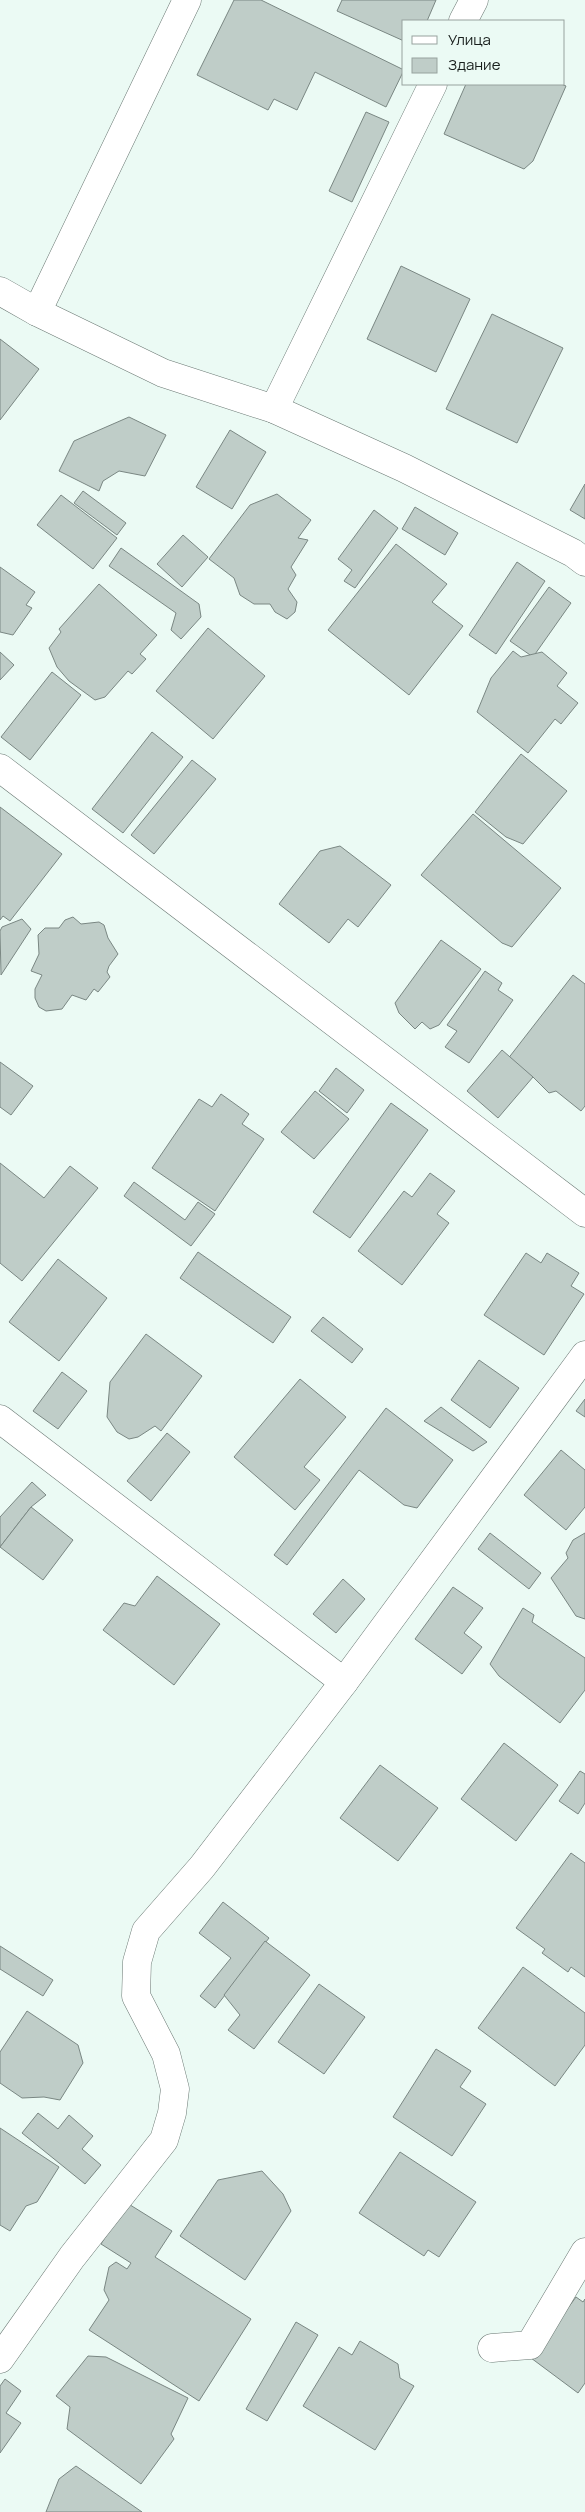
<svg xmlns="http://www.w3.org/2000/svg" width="585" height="2512" font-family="Manrope,sans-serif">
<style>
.building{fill:#bfcdc8;stroke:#7a8783}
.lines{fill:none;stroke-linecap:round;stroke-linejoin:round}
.street-casing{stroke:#6a7873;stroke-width:29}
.street{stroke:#fff;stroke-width:28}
</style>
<rect width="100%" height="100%" fill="#ebfaf4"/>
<g class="building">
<polygon points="234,0 261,0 404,70 386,107 315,72 297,110 274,99 268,110 197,75"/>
<polygon points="342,0 436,0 427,21 404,21 404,41 337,11"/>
<polygon points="466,84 561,84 566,86 533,161 524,169 444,134"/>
<polygon points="366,112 389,122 352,202 329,191"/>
<polygon points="401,266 470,299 436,372 367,339"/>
<polygon points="492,314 563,348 517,443 446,409"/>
<polygon points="0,339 39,369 0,420"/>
<polygon points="129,417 166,435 145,476 119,471 103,481 99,491 59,471 74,441"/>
<polygon points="230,430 266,452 232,509 196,487"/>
<polygon points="585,484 585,519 570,510"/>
<polygon points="83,491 126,523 117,535 74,503"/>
<polygon points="277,494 311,520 298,538 308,540 291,567 296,575 288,589 297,602 295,612 287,619 275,612 270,604 254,604 240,595 234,578 209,559 250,505"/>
<polygon points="61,495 117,538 93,569 37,525"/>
<polygon points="415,507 458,533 445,555 402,529"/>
<polygon points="374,510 398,528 355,588 344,581 352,570 338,559"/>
<polygon points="183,535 208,557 182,587 157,564"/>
<polygon points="396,544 447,584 432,602 463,626 409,695 328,630"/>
<polygon points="121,548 199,604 201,617 181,639 171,630 176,613 109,566"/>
<polygon points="517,562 545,581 496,654 469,635"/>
<polygon points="0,567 35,592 26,605 32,608 13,635 0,632"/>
<polygon points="99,584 157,635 140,654 146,659 132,674 128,671 105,697 95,700 69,681 57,667 49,648 61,632 59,629"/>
<polygon points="549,587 571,603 533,657 510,641"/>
<polygon points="208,628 265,676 213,739 156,691"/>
<polygon points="513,651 521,657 542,652 567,673 557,686 578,703 561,724 555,719 528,753 477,712 491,678"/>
<polygon points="0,652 14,665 0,680"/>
<polygon points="52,672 81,695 30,760 1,737"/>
<polygon points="152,732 183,757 123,833 92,809"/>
<polygon points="521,754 567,791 523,844 506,837 475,812"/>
<polygon points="192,760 216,779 154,854 131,835"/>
<polygon points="0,807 62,854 10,921 3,916 0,920"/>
<polygon points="473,814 561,888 512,947 502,943 421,875"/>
<polygon points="340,846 391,885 358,927 348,919 329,943 279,904 320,851"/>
<polygon points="73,917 81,924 99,922 104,925 108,938 118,954 109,966 107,972 110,977 98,992 94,989 86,1000 72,995 62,1009 46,1011 39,1007 35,998 35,989 42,975 31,971 39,954 38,935 45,928 59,928 65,920"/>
<polygon points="22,919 31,929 1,975 0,931 2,927"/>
<polygon points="441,940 481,969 439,1025 430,1029 422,1022 415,1029 399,1013 395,1003"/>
<polygon points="485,971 502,983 498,990 513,1000 469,1063 445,1047 457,1031 447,1025"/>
<polygon points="573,975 585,984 585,1106 581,1111 556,1091 549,1093 533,1077 507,1060"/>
<polygon points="502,1050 533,1077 498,1118 467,1091"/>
<polygon points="0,1062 33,1086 11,1115 0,1107"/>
<polygon points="336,1068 364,1090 347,1113 319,1091"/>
<polygon points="315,1091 349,1119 314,1159 281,1132"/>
<polygon points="221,1094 249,1114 242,1124 264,1139 215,1211 152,1168 199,1099 212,1107"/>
<polygon points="391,1103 428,1130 350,1238 313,1212"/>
<polygon points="0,1163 44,1198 70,1166 98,1188 22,1281 0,1263"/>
<polygon points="430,1173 455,1191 437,1214 449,1223 402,1285 358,1251 404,1191 412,1197"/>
<polygon points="134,1182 185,1220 198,1202 215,1214 191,1246 124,1196"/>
<polygon points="198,1252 291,1317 273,1343 180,1278"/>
<polygon points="526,1253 541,1263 547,1253 579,1273 571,1286 584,1294 544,1355 484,1315"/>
<polygon points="58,1259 107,1298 59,1361 9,1322"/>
<polygon points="323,1317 363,1349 352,1363 311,1331"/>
<polygon points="146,1334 202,1376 161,1431 155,1426 138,1437 129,1439 117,1432 107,1417 110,1382"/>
<polygon points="479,1360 519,1388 490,1428 451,1400"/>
<polygon points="62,1372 87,1391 58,1429 33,1411"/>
<polygon points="300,1379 346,1417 304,1467 320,1480 295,1510 234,1457"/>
<polygon points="585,1399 585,1417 576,1411"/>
<polygon points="441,1407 487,1442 473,1451 424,1421"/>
<polygon points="386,1408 453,1460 417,1508 404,1505 359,1470 287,1565 274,1555"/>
<polygon points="167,1433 190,1452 151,1501 127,1481"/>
<polygon points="561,1450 585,1470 585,1507 566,1530 524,1495"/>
<polygon points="32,1482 46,1495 31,1507 0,1547 0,1517"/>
<polygon points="31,1507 73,1540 43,1580 0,1547"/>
<polygon points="490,1533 541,1573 529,1589 478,1549"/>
<polygon points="585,1533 585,1619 576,1616 551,1578 568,1558 566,1553 573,1540"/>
<polygon points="157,1576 220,1624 174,1685 103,1630 124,1603 135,1606"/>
<polygon points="343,1579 365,1599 336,1633 313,1614"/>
<polygon points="453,1587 483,1608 464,1633 482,1647 462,1674 415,1639"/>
<polygon points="523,1608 534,1615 532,1622 585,1658 585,1690 560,1723 499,1676 490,1664"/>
<polygon points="504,1743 558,1785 516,1841 461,1799"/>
<polygon points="380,1765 438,1808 398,1861 340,1818"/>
<polygon points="580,1771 585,1774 585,1803 578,1814 559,1801"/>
<polygon points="571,1853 585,1863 585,1977 571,1967 568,1972 542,1953 545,1949 516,1928"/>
<polygon points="223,1902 269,1938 215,2008 200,1996 231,1958 199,1933"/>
<polygon points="265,1941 310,1975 254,2049 228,2030 240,2015 224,1995"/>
<polygon points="0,1946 53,1980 43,1996 0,1969"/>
<polygon points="523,1967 585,2013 585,2045 555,2086 478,2028"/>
<polygon points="319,1984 365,2017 324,2074 278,2042"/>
<polygon points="27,2011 78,2045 83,2063 60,2100 44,2097 22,2098 0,2083 0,2052"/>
<polygon points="436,2049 471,2071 460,2087 486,2104 452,2156 393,2117"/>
<polygon points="38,2113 58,2129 69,2115 93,2136 82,2149 101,2165 85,2184 22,2133"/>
<polygon points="0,2128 59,2167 37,2202 26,2206 10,2231 0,2225"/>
<polygon points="400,2152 476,2202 439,2257 428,2250 424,2256 359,2213"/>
<polygon points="262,2171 283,2194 291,2211 245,2280 180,2236 218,2180"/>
<polygon points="127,2203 172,2231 155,2257 251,2319 199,2401 89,2330 109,2300 104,2290 109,2267 116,2262 127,2269 131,2263 101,2244"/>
<polygon points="576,2297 583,2302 585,2299 585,2383 578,2393 531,2358"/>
<polygon points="296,2322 318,2335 267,2421 246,2409"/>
<polygon points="360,2341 398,2364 400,2378 414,2386 375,2450 303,2406 339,2347 352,2355"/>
<polygon points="88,2356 106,2357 188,2398 171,2434 174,2439 141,2484 67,2429 70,2407 56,2396"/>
<polygon points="5,2379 21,2391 6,2413 21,2423 0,2453 0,2386"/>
<polygon points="76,2466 142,2512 46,2512 59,2479"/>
</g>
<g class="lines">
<defs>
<g id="street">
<polyline points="463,21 474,0"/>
<polyline points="0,291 37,312 163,373 274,409 404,468 573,553 585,562"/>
<polyline points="37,312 187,0"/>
<polyline points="274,409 433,84"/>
<polyline points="0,768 585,1213"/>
<polyline points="0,1419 344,1682"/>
<polyline points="492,2348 530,2345 585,2252"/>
<polyline points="0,2359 72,2257 164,2140 172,2113 175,2089 166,2054 136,1996 137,1962 146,1931 202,1867 344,1682 585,1355"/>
</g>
</defs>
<use href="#street" class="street-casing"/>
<use href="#street" class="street"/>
</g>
<rect x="402" y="20" width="162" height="65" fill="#ebfaf4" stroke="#97a29e"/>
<rect x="412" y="36" width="25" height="8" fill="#ffffff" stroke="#97a29e"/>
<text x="448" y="45" font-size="15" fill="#181e1c">Улица</text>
<rect x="412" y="58" width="25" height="15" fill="#bfcdc8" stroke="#97a29e"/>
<text x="448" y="70" font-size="15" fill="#181e1c">Здание</text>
</svg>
